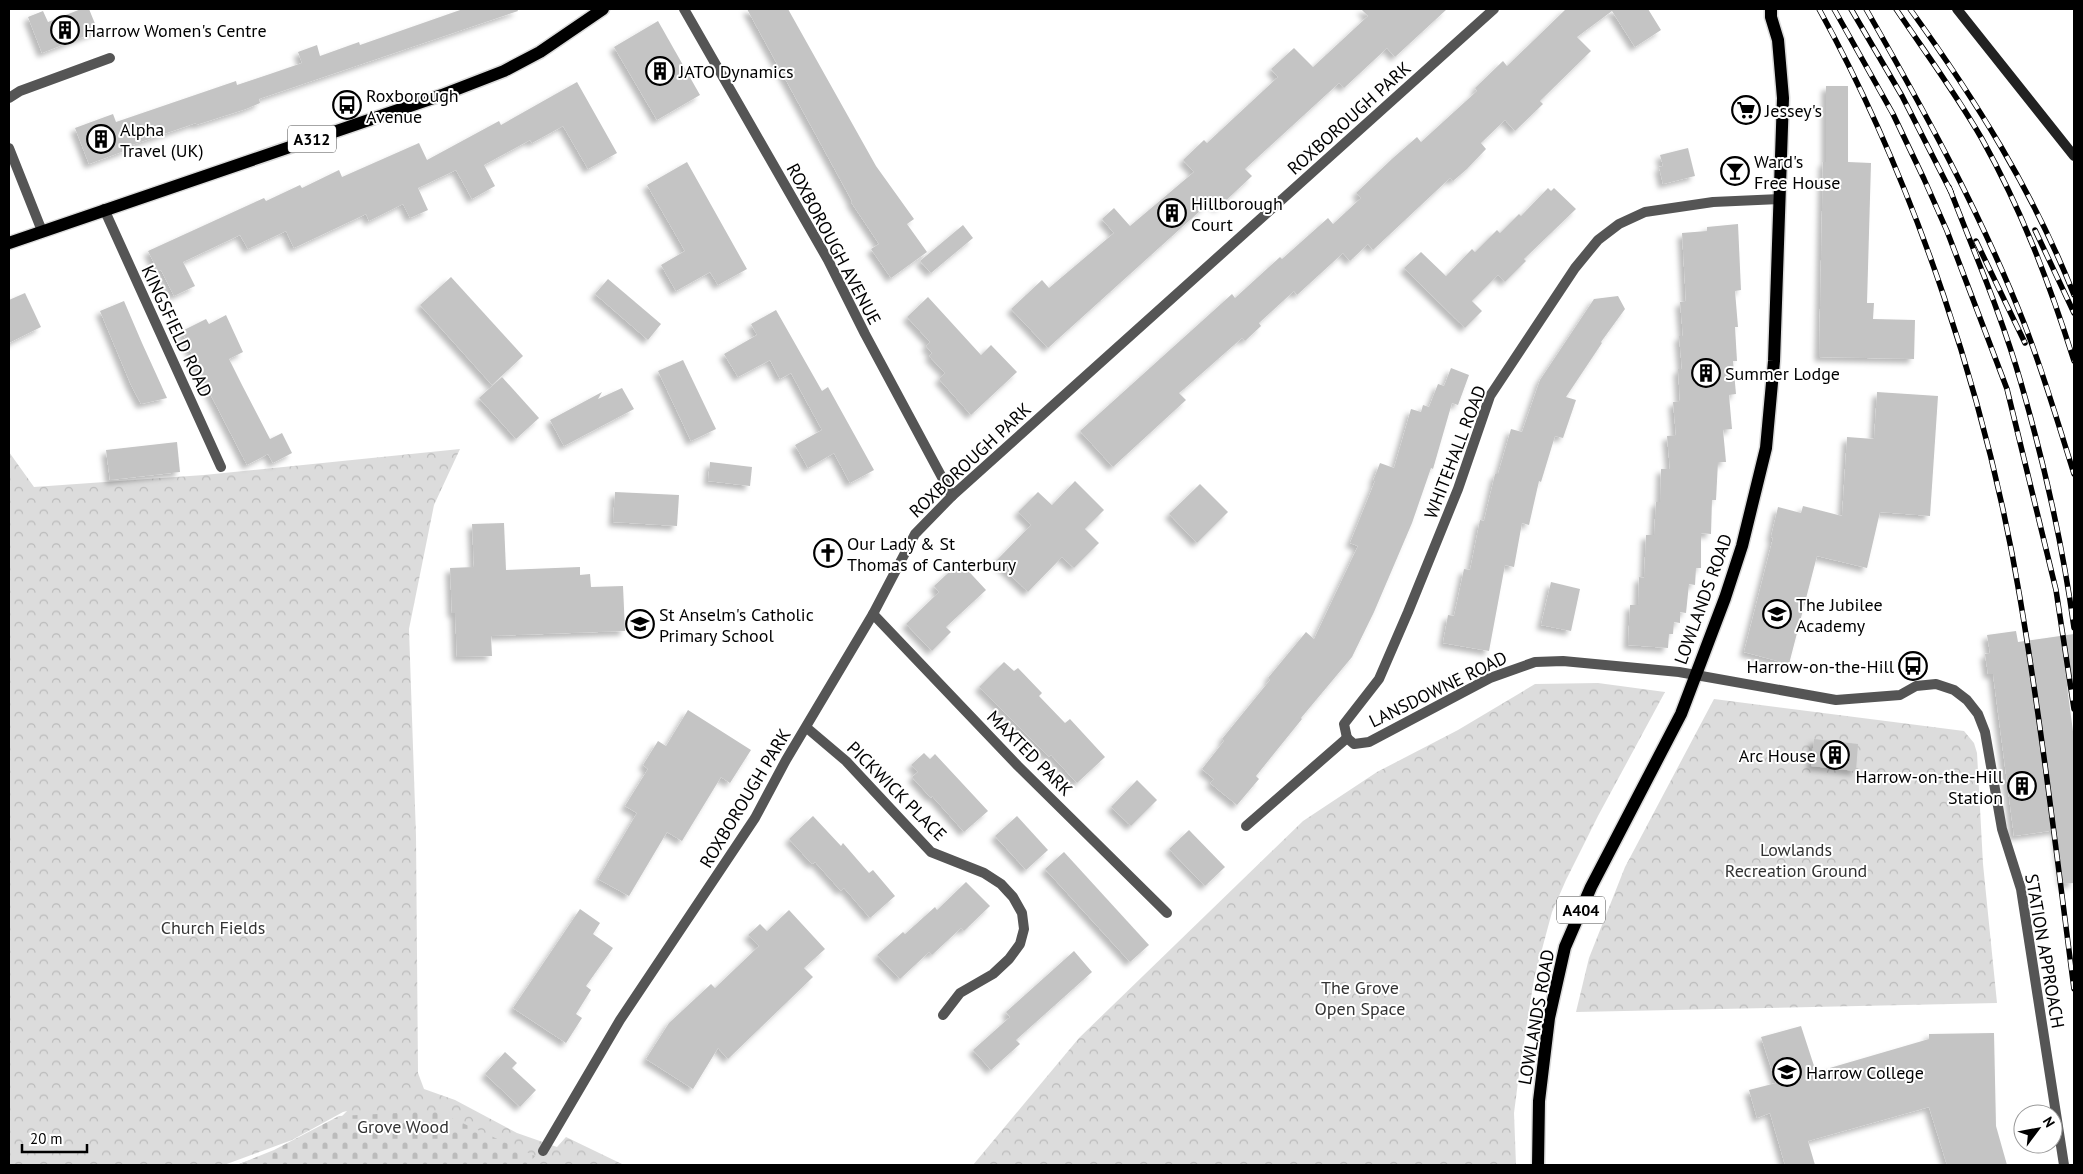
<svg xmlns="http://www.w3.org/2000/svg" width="2083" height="1174" font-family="'PT Sans',sans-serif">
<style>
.forest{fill:url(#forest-crowns)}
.cemetery{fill:url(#cemetery-stones)}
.building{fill:#c4c4c4;filter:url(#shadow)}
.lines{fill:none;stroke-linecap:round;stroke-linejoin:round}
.primary-casing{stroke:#dbdbdb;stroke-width:15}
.street{stroke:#555;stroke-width:10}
.secondary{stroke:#222;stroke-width:10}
.primary{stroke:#000;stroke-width:12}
.rail-casing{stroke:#000;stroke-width:5.5}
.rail{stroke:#fff;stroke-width:4;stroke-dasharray:11;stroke-linecap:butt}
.labels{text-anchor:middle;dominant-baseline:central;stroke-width:4;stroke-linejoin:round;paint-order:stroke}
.shield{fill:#fff;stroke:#4c4c4c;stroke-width:1}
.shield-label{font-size:16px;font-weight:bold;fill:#000}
.poi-label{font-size:18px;fill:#000;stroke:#fff;text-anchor:start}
.street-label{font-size:18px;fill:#000;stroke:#fff}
.park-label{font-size:18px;fill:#333;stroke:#fff}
</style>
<defs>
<pattern id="forest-crowns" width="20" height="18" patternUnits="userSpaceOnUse" patternTransform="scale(1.25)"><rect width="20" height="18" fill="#dcdcdc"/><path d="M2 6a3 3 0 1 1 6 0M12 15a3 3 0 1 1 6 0" fill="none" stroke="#bbb"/></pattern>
<pattern id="cemetery-stones" width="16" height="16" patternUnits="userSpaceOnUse" patternTransform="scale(1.25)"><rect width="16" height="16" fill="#dcdcdc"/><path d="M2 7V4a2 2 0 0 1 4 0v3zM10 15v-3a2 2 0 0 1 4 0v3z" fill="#bbb"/></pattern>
<filter id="shadow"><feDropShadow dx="-4.5" dy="4.5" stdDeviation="2.5" flood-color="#0004"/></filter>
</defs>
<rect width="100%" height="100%" fill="#fff"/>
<g class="forest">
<path d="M460,449l-26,56 -25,124 7,207 2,237 6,16 31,11 62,33 40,14 9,-10 58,28h-388c37,-13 84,-24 111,-54l-4,1 -51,28 -68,25h-215v-713l25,35 170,-12z"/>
<polygon points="1598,683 1665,692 1598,816 1566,880 1552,912 1534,979 1519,1074 1514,1113 1516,1165 973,1165 1079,1038 1303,821 1377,772 1458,730 1535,684"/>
<polygon points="1714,699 1964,731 1974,743 1977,753 1983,864 1997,1003 1576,1012 1589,958 1625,867"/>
</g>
<polygon class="cemetery" points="436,1111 535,1156 528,1165 237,1165 274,1150 339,1116"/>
<g class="building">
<polygon points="81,9 89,9 98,31 42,53 28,17 43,11 48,22"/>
<polygon points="463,9 517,9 518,11 259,99 260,103 246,109 196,125 196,123 126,147 127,150 89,164 75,128 113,114 116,122 236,81 237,85 270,74 302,63 298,52 317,45 320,56 359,42 360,45"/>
<polygon points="747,9 788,9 876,166 914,219 907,224 927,252 891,278 871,249 879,244 851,202 852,201"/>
<polygon points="1361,9 1447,9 1395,57 1387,48 1344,88 1339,83 1245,169 1252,176 1218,208 1211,201 1048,348 1011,309 1042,280 1049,288 1114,233 1102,219 1114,208 1130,226 1194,172 1183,160 1204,140 1207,143 1278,77 1271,69 1294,48 1313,67 1368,16"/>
<polygon points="1566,9 1648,9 1661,30 1635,47 1612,11 1577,37 1591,51 1540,101 1543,104 1515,131 1505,120 1481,143 1486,149 1467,169 1453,181 1450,178 1373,250 1368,244 1350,261 1343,253 1297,295 1294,291 1259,323 1261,326 1245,341 1242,338 1184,389 1179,393 1186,400 1113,467 1080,431 1232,294 1235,298 1280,257 1282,259 1328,218 1333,224 1361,198 1356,193 1393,158 1417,137 1421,142 1477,91 1475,88 1503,61 1507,66"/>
<polygon points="658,21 700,95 657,120 614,47"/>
<polygon points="577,82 617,153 588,169 563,126 532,143 530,140 484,165 495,186 472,199 456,170 418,188 428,210 410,218 403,204 369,221 366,214 294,248 286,231 248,249 240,235 183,262 195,286 174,296 161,270 158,271 148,251 264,198 266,201 300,185 302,188 339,170 342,177 419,143 427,160 499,121 501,125"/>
<polygon points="1826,86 1848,86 1848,162 1871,163 1867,303 1874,303 1873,319 1915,320 1914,359 1819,357 1823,162 1826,162"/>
<polygon points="1688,148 1695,176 1663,184 1659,167 1663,166 1660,155"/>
<polygon points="687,162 747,269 718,285 710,272 676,291 661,265 685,251 647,185"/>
<polygon points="1548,188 1551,191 1554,188 1576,209 1524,259 1526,261 1505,282 1498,275 1472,301 1482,311 1465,328 1404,268 1421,252 1446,276 1472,249 1475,252 1497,230 1500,233 1519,214 1521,216"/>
<polygon points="1738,224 1741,290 1735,291 1738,327 1735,327 1737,361 1733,361 1736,394 1729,395 1732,429 1723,430 1726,462 1718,462 1716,500 1712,500 1711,534 1701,533 1701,568 1696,568 1695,585 1689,584 1686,613 1680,612 1680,623 1674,622 1673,634 1669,634 1668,648 1628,645 1630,605 1638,605 1639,577 1644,578 1646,535 1654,535 1656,502 1660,502 1661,469 1670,469 1667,436 1676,435 1673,402 1680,401 1678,369 1682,369 1679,336 1683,336 1680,302 1686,301 1682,233 1707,231 1707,227"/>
<polygon points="963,225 973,238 931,273 920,261"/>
<polygon points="451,277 523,356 492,385 420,305"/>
<polygon points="608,279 661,324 648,340 595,294"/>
<polygon points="25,293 41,327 9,343 9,300"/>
<polygon points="1618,296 1625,309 1601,342 1602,343 1566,397 1576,400 1563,438 1555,436 1541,482 1539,481 1529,525 1522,523 1514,567 1505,565 1489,651 1443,643 1448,615 1454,616 1464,569 1470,570 1480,520 1484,521 1495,474 1498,474 1511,429 1522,432 1540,380 1594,299"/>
<polygon points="928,297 981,355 991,345 1017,372 971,415 939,379 945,373 929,356 932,353 926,346 930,342 907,317"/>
<polygon points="124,301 142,343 167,398 141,404 131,385 100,311"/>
<polygon points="776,310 822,391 828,387 874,470 850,483 834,453 808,468 795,445 822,430 791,373 780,379 770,360 738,377 724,354 757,335 751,324"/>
<polygon points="226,315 243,352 229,359 242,385 270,439 282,433 292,453 273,463 268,454 247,465 204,382 182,331 206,319 209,324"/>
<polygon points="683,360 716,429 691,441 658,371"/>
<polygon points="1451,368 1469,375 1458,405 1452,403 1433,469 1431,468 1412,523 1374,612 1352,657 1301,718 1302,719 1256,776 1259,779 1237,805 1210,783 1214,779 1202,769 1224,741 1222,739 1270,680 1268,678 1306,632 1314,639 1358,546 1350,543 1375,481 1373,481 1380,463 1394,468 1411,409 1421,412 1423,405 1429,407 1438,384 1444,386"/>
<polygon points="502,377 539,418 516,439 479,398"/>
<polygon points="622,388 634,409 564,446 550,420 602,392 598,399"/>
<polygon points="1877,392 1938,396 1930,516 1880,512 1867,568 1817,556 1789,664 1744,652 1773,538 1771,537 1778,507 1801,513 1803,506 1842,516 1847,437 1874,439"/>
<polygon points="177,442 180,472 110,480 106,450"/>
<polygon points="710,462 752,467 750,486 708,481"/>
<polygon points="1075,481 1104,510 1085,529 1099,543 1074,568 1062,557 1028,592 996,561 1031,525 1018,512 1038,492 1052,505"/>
<polygon points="1200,484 1228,512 1197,543 1169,514"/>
<polygon points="615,492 679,495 677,526 613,522"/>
<polygon points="504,523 506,570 580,567 580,575 590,574 591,587 623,586 625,631 491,636 492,656 457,657 455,613 452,613 450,568 474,567 472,524"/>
<polygon points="960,562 986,590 946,627 951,632 932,651 906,624 939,592 934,586"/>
<polygon points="1551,582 1580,589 1571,631 1541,625"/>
<polygon points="2016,631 2018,642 2074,634 2074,685 2067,686 2074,739 2074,883 2063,884 2056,830 2014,836 1993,674 1988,674 1985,654 1990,653 1987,635"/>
<polygon points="1004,662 1014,671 1018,668 1042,693 1039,696 1065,723 1070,719 1105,757 1077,783 1051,755 1049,757 979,687"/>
<polygon points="688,710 751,750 730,783 721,777 682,841 667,832 629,896 598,879 637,813 625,806 648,769 643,765 658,741 666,746"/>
<polygon points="1814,739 1858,744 1856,771 1811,766"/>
<polygon points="924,753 930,759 935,754 988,811 964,832 932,796 931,798 912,777 918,772 911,765"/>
<polygon points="1137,780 1157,800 1131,826 1111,807"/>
<polygon points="813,816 841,846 843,843 869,873 873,870 895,896 870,918 844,888 841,891 815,862 812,864 789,839"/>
<polygon points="1017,816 1048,850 1026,870 995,836"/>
<polygon points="1189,830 1225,867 1205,886 1169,849"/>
<polygon points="1064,852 1149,945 1130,962 1045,869"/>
<polygon points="966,882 990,906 964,931 961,928 932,955 929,952 900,979 877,955 903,932 905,934 935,907 937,910"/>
<polygon points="580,909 600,923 593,934 613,948 586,986 591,990 576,1014 582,1018 566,1043 513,1008"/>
<polygon points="789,910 825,949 804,968 813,977 728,1059 718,1048 693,1089 646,1059 669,1023 711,984 715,988 759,946 748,935 760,924 767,931"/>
<polygon points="1074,951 1092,972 1016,1040 1020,1044 991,1070 973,1050 1010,1017 1006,1012"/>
<polygon points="1801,1026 1816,1072 1929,1039 1929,1034 1994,1033 1996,1126 2007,1165 1947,1165 1929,1107 1808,1141 1815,1165 1785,1165 1770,1113 1757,1118 1749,1090 1776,1083 1761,1037"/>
<polygon points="505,1052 517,1063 512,1068 536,1090 520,1107 485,1074"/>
</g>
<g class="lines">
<defs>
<g id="primary">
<polyline points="9,243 442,95 504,71 540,52 603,9"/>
<polyline points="1538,1165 1539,1101 1549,1018 1565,947 1591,887 1681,714 1725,598 1742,546 1766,448 1774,361 1783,98 1778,40 1771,17 1771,9"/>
</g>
</defs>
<use href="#primary" class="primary-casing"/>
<g class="street">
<polyline points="684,9 828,260 865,334 952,496"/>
<polyline points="9,98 20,91 110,58"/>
<polyline points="9,148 42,231"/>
<polyline points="104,209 221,467"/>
<polyline points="873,614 1018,766 1167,913"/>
<polyline points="807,728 846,761 931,852 984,873 1001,884 1013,897 1022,913 1024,929 1020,944 1009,959 993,974 960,993 943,1015"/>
<polyline points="1347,738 1354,744 1369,742 1490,678 1535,662 1563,661 1679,672 1836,700 1900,695 1916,686 1936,684 1954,690 1967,700 1978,714 1985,732 2002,829 2021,889 2064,1165"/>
<polyline points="1347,738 1344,724 1379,679 1408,612 1458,489 1490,396 1575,268 1598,240 1619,224 1645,212 1713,202 1780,199"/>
<polyline points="1246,826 1347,738"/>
<polyline points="543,1151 620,1020 755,818 786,760 873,614 915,534 952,496 1494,9"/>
</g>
<polyline class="secondary" points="1957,9 2074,156"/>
<use href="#primary" class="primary"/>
<defs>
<g id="rail">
<path d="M1819,9c97,176 168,391 201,589 22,130 37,261 54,391"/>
<polyline points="1834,9 1893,114 1924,179 1947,231 2007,389 2056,590 2074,709"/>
<polyline points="1851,9 1902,96 1951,192"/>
<path d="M1866,9c58,101 115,205 158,314 19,49 34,100 50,151"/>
<path d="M1896,9c29,43 60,85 86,130 40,72 67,143 92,222"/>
<path d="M1910,9c65,90 123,182 164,286"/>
<path d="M1949,187c25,65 53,129 72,196 23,80 42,163 53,245"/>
<polyline points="2035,230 2074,313"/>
<polyline points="1976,241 2025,343"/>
</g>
</defs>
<use href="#rail" class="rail-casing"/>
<use href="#rail" class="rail"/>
</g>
<defs>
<symbol id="building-ring" viewBox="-11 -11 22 22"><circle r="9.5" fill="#fff" stroke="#000" stroke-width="1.5"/><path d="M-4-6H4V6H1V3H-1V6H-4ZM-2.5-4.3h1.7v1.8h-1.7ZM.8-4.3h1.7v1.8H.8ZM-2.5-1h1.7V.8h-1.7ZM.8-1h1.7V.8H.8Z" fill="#000"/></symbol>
<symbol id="bus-ring" viewBox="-11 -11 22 22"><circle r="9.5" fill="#fff" stroke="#000" stroke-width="1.5"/><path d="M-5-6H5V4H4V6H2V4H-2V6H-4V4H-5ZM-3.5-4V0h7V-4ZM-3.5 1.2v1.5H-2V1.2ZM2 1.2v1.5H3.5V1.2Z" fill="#000"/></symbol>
<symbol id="supermarket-ring" viewBox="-11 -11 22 22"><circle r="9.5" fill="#fff" stroke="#000" stroke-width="1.5"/><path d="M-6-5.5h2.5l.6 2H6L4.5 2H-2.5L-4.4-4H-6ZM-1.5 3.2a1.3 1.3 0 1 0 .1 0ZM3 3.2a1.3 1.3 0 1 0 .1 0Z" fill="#000"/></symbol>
<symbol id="bar-ring" viewBox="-11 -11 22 22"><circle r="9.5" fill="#fff" stroke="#000" stroke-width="1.5"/><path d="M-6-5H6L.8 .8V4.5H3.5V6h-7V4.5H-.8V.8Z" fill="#000"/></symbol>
<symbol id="church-ring" viewBox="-11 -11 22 22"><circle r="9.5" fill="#fff" stroke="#000" stroke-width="1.5"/><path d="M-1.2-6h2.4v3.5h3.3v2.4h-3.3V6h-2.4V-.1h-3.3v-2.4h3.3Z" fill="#000"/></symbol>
<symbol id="school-ring" viewBox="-11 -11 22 22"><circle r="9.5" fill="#fff" stroke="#000" stroke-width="1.5"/><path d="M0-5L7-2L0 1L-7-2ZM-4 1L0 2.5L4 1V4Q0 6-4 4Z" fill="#000"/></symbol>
<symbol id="university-ring" viewBox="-11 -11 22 22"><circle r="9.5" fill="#fff" stroke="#000" stroke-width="1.5"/><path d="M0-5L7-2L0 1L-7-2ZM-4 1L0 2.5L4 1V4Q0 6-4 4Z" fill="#000"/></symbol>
</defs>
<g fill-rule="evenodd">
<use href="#building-ring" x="49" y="14" width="32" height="32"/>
<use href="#building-ring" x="644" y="55" width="32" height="32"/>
<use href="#bus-ring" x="331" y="89" width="32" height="32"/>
<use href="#supermarket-ring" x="1730" y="94" width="32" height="32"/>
<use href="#building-ring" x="85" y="123" width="32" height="32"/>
<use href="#bar-ring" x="1719" y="155" width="32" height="32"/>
<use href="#building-ring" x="1156" y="197" width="32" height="32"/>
<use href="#building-ring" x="1690" y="357" width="32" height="32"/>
<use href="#church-ring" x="812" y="537" width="32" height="32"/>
<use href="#school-ring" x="1761" y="598" width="32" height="32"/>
<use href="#school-ring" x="624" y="608" width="32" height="32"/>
<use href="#bus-ring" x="1897" y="650" width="32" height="32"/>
<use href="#building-ring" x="1819" y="739" width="32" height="32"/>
<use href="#building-ring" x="2006" y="770" width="32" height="32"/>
<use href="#university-ring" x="1771" y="1056" width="32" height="32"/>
</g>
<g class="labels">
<g class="shield">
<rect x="288" y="125.5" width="48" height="27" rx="4"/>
<rect x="1557" y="896.5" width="48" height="27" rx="4"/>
</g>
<g class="shield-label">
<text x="312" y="139">A312</text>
<text x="1581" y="910">A404</text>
</g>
<g class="poi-label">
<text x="84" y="30">Harrow Women's Centre</text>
<text x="679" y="71">JATO Dynamics</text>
<text x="366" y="95">Roxborough<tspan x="366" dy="21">Avenue</tspan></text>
<text x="1765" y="110">Jessey's</text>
<text x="120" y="129">Alpha<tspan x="120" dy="21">Travel (UK)</tspan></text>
<text x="1754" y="161">Ward's<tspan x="1754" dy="21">Free House</tspan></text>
<text x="1191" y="203">Hillborough<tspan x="1191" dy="21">Court</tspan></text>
<text x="1725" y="373">Summer Lodge</text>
<text x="847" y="543">Our Lady &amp; St<tspan x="847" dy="21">Thomas of Canterbury</tspan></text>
<text x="1796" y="604">The Jubilee<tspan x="1796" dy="21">Academy</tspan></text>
<text x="659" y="614">St Anselm's Catholic<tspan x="659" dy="21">Primary School</tspan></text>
<text x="1894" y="666" text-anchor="end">Harrow-on-the-Hill</text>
<text x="1816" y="755" text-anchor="end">Arc House</text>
<text x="2003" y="776" text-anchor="end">Harrow-on-the-Hill<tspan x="2003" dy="21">Station</tspan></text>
<text x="1806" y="1072">Harrow College</text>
</g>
<g class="street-label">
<text transform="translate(1349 118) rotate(-42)">ROXBOROUGH PARK</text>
<text transform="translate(834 244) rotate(62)">ROXBOROUGH AVENUE</text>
<text transform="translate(177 331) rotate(65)">KINGSFIELD ROAD</text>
<text transform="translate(1455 452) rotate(-69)">WHITEHALL ROAD</text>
<text transform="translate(970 460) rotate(-43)">ROXBOROUGH PARK</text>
<text transform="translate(1703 599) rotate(-70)">LOWLANDS ROAD</text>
<text transform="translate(1438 689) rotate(-26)">LANSDOWNE ROAD</text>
<text transform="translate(1030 753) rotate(45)">MAXTED PARK</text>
<text transform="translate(897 791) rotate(45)">PICKWICK PLACE</text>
<text transform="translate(745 798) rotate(-59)">ROXBOROUGH PARK</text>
<text transform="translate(2045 951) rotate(80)">STATION APPROACH</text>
<text transform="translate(1536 1017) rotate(-80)">LOWLANDS ROAD</text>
</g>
<g class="park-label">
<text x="1796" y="849">Lowlands<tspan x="1796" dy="21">Recreation Ground</tspan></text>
<text x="213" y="927">Church Fields</text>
<text x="1360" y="987">The Grove<tspan x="1360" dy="21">Open Space</tspan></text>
<text x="403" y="1126">Grove Wood</text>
</g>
</g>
<rect width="2083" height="1174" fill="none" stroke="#000000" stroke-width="20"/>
<g transform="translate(2038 1129) rotate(58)"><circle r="24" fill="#ffffff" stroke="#999999"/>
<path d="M0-4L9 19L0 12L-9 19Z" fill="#000000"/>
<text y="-8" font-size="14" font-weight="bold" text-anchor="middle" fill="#000000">N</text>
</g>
<path d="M22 1144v8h65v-8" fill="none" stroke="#000000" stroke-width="2.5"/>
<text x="30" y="1144" font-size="15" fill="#000000" stroke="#ffffff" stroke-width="4" paint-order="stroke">20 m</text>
</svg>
